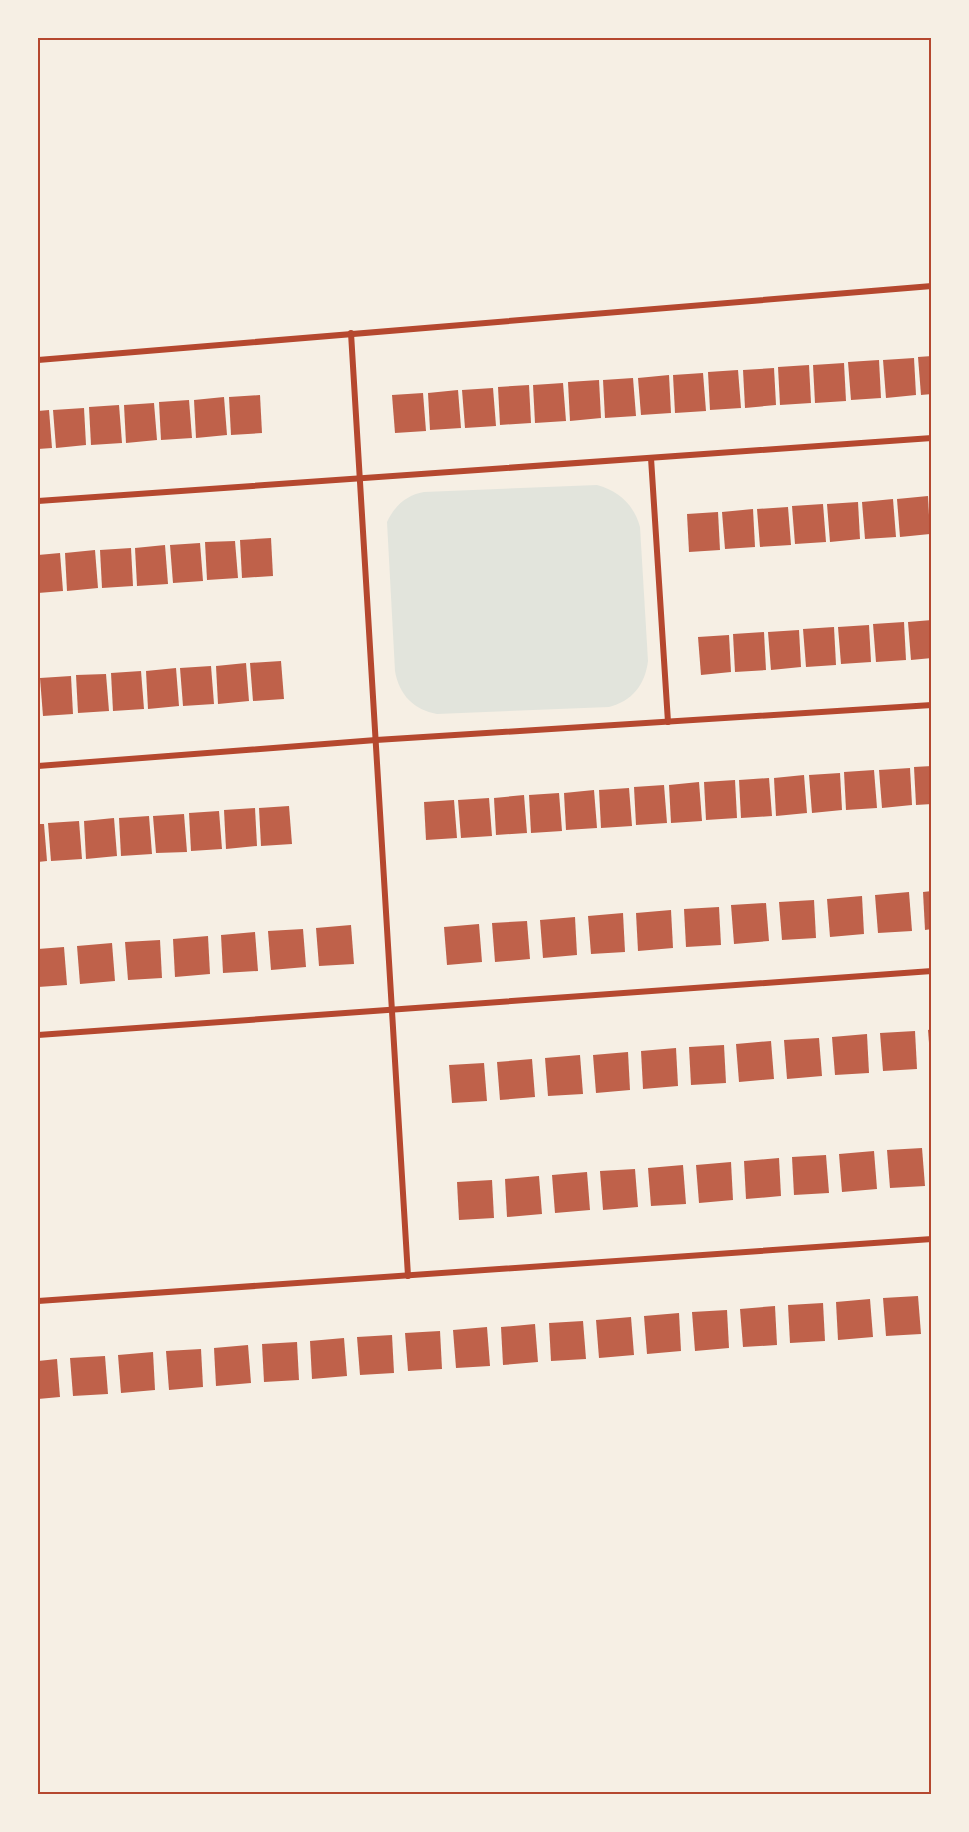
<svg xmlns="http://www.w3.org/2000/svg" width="969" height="1832" font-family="'IBM Plex Serif',serif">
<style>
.green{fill:#e2e4dc}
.building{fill:#bf614a}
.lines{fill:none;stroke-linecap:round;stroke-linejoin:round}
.minor{stroke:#b5482f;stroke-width:6}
.neatline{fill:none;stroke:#b5482f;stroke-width:2}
</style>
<rect width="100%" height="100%" fill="#f6efe4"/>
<path class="green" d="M597,485c22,6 37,20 43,42l8,134c-3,24 -16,40 -39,46l-172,7c-23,-4 -38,-19 -42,-43l-8,-149c8,-17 20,-27 37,-30z"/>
<g class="building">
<polygon points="932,356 932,394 921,395 918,357"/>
<polygon points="914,358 916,395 886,398 883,360"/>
<polygon points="879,360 881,398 851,400 848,362"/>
<polygon points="844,363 846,401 815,403 813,365"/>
<polygon points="809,365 811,403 780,405 778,367"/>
<polygon points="774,368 776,405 745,408 743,370"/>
<polygon points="738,370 741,408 710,410 708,372"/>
<polygon points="703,373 706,411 675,413 673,375"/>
<polygon points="669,375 671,413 641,415 638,378"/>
<polygon points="633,378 636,416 605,418 603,380"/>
<polygon points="599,380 601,418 570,421 568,382"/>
<polygon points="563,383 566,421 535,423 533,385"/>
<polygon points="529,385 531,423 500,425 498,387"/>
<polygon points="493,388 496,426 465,428 462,390"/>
<polygon points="458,390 461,428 430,430 428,393"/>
<polygon points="423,393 426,431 395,433 392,395"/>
<polygon points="260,395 262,433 231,435 229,397"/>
<polygon points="224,397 227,435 196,438 194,400"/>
<polygon points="189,400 192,438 161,440 159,402"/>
<polygon points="154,403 157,440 126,443 124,405"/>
<polygon points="119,405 122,443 91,445 89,407"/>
<polygon points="84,408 86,445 56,448 53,410"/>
<polygon points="49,410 52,448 38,449 38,411"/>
<polygon points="928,496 930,534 900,537 897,499"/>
<polygon points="893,499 896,537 865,539 862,502"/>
<polygon points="858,502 860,539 830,542 827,504"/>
<polygon points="823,504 826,542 795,544 792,506"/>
<polygon points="788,507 791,545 760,547 757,509"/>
<polygon points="753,509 755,547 725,549 722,512"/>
<polygon points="718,512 720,550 689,552 687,514"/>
<polygon points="271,538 273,576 242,578 240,540"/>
<polygon points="235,541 238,578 207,580 205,542"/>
<polygon points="200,543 203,581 173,583 170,545"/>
<polygon points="165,545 168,584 137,586 135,548"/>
<polygon points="131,548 133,586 102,588 100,550"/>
<polygon points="95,550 98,588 67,591 65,553"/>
<polygon points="60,553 63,591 38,593 38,555"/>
<polygon points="932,620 932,658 911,660 908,622"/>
<polygon points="904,622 906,660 876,662 873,624"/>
<polygon points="869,625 871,662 841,664 838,627"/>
<polygon points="834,627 836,665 806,667 803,629"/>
<polygon points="799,630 801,667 771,670 768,632"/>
<polygon points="764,632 766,670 735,672 733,634"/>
<polygon points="729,635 731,672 701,675 698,637"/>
<polygon points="281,661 284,699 253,701 250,663"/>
<polygon points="246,663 249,701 218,704 216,666"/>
<polygon points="211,666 214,704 183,706 180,668"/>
<polygon points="176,668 179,706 148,709 146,671"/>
<polygon points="141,671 144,709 113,711 111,673"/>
<polygon points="106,674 109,711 78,713 76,675"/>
<polygon points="71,676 73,714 43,716 40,678"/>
<polygon points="932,766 932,804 916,805 914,767"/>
<polygon points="910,768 912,805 882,808 879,770"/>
<polygon points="874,770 877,808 846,810 844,772"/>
<polygon points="840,773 842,810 812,813 809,775"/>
<polygon points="804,775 807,813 776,816 774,778"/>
<polygon points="769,778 772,816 741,818 739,780"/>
<polygon points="735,780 737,818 706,820 704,782"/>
<polygon points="699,782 702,821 671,823 669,785"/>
<polygon points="664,785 667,823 636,825 634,787"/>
<polygon points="629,788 632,826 601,828 599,790"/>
<polygon points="594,790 597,828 566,830 564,793"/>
<polygon points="559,793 562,831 531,833 529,795"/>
<polygon points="524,795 527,833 496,835 494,798"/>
<polygon points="489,798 492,836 461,838 458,800"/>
<polygon points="454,800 457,838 426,840 424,802"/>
<polygon points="289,806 292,844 261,846 259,808"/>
<polygon points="255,808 257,846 226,849 224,810"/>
<polygon points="219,811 222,849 191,851 189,813"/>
<polygon points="184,814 187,852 156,853 153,816"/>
<polygon points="149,816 152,854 121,856 119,818"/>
<polygon points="114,818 117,856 86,859 84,821"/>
<polygon points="79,821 82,859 51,861 48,823"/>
<polygon points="38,824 44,824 47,861 38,862"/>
<polygon points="932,891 932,929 925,930 923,892"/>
<polygon points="909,892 912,931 878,933 875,895"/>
<polygon points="862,896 864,934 830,937 827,899"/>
<polygon points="814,900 816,938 782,940 779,902"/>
<polygon points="766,903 769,941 734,944 731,905"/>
<polygon points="719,907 721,945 686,947 684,909"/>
<polygon points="671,910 673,948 638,951 636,913"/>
<polygon points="623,913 625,952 591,954 588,916"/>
<polygon points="575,917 577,955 543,958 540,920"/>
<polygon points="527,921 530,959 495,962 492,923"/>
<polygon points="479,924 482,962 447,965 444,927"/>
<polygon points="351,925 354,964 319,966 316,928"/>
<polygon points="303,929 306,967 271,970 268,931"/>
<polygon points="255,932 258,971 223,973 221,935"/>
<polygon points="208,936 210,974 175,977 173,939"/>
<polygon points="160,940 162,978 128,980 125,942"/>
<polygon points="112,943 115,981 80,984 77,946"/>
<polygon points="64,947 67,985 38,987 38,949"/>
<polygon points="932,1029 932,1056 930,1056 928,1030"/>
<polygon points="915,1031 917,1069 883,1071 880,1033"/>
<polygon points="867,1034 869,1073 835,1075 832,1037"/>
<polygon points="819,1038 822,1076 787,1079 784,1040"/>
<polygon points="771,1041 774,1079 739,1082 736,1044"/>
<polygon points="724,1045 726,1083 691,1085 689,1047"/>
<polygon points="676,1048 678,1086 643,1089 641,1051"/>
<polygon points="628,1052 630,1090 596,1093 593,1055"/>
<polygon points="580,1055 583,1094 548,1096 545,1058"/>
<polygon points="532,1059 535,1097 500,1100 497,1062"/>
<polygon points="484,1063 487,1101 452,1103 449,1065"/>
<polygon points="922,1148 925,1186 890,1188 887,1150"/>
<polygon points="874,1151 877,1189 842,1192 839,1154"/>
<polygon points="826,1155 829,1193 794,1195 792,1157"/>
<polygon points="779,1158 781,1196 746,1199 744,1161"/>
<polygon points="731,1162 733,1200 699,1203 696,1165"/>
<polygon points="683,1165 686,1204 651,1206 648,1168"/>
<polygon points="635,1169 638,1207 603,1210 600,1171"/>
<polygon points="587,1172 590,1210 555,1213 552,1175"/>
<polygon points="539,1176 542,1214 507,1217 505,1179"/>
<polygon points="492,1180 494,1218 459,1220 457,1182"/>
<polygon points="918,1296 921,1334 886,1336 883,1298"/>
<polygon points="870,1299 873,1337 838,1340 836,1302"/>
<polygon points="823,1303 825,1341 790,1343 788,1305"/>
<polygon points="775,1306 777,1345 743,1347 740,1309"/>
<polygon points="727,1310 729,1348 695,1351 692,1312"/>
<polygon points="679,1313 681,1351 647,1354 644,1316"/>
<polygon points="631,1317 634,1355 599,1358 596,1320"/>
<polygon points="583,1321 586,1359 551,1361 549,1323"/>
<polygon points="535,1324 538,1362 503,1365 501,1327"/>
<polygon points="487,1327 490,1366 456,1368 453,1330"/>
<polygon points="440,1331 442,1369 408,1371 405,1333"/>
<polygon points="392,1335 394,1373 360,1375 357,1337"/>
<polygon points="344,1338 347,1376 312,1379 310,1341"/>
<polygon points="297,1342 299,1380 264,1382 262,1344"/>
<polygon points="248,1345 251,1383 216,1386 214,1348"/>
<polygon points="201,1349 203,1387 169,1390 166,1351"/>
<polygon points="153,1352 155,1390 121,1393 118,1355"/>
<polygon points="105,1356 108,1394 73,1396 70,1358"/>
<polygon points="57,1359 60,1397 38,1399 38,1361"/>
</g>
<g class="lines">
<g class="minor">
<polyline points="351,333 408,1276"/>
<polyline points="38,360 932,286"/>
<polyline points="651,458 668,722"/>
<polyline points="38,501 932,438"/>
<polyline points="38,766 376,740 932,705"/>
<polyline points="38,1035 932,971"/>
<polyline points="38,1301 932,1239"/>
</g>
</g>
<rect width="969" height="1832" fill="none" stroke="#f6efe4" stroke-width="78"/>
<rect x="39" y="39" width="891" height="1754" class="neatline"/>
</svg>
